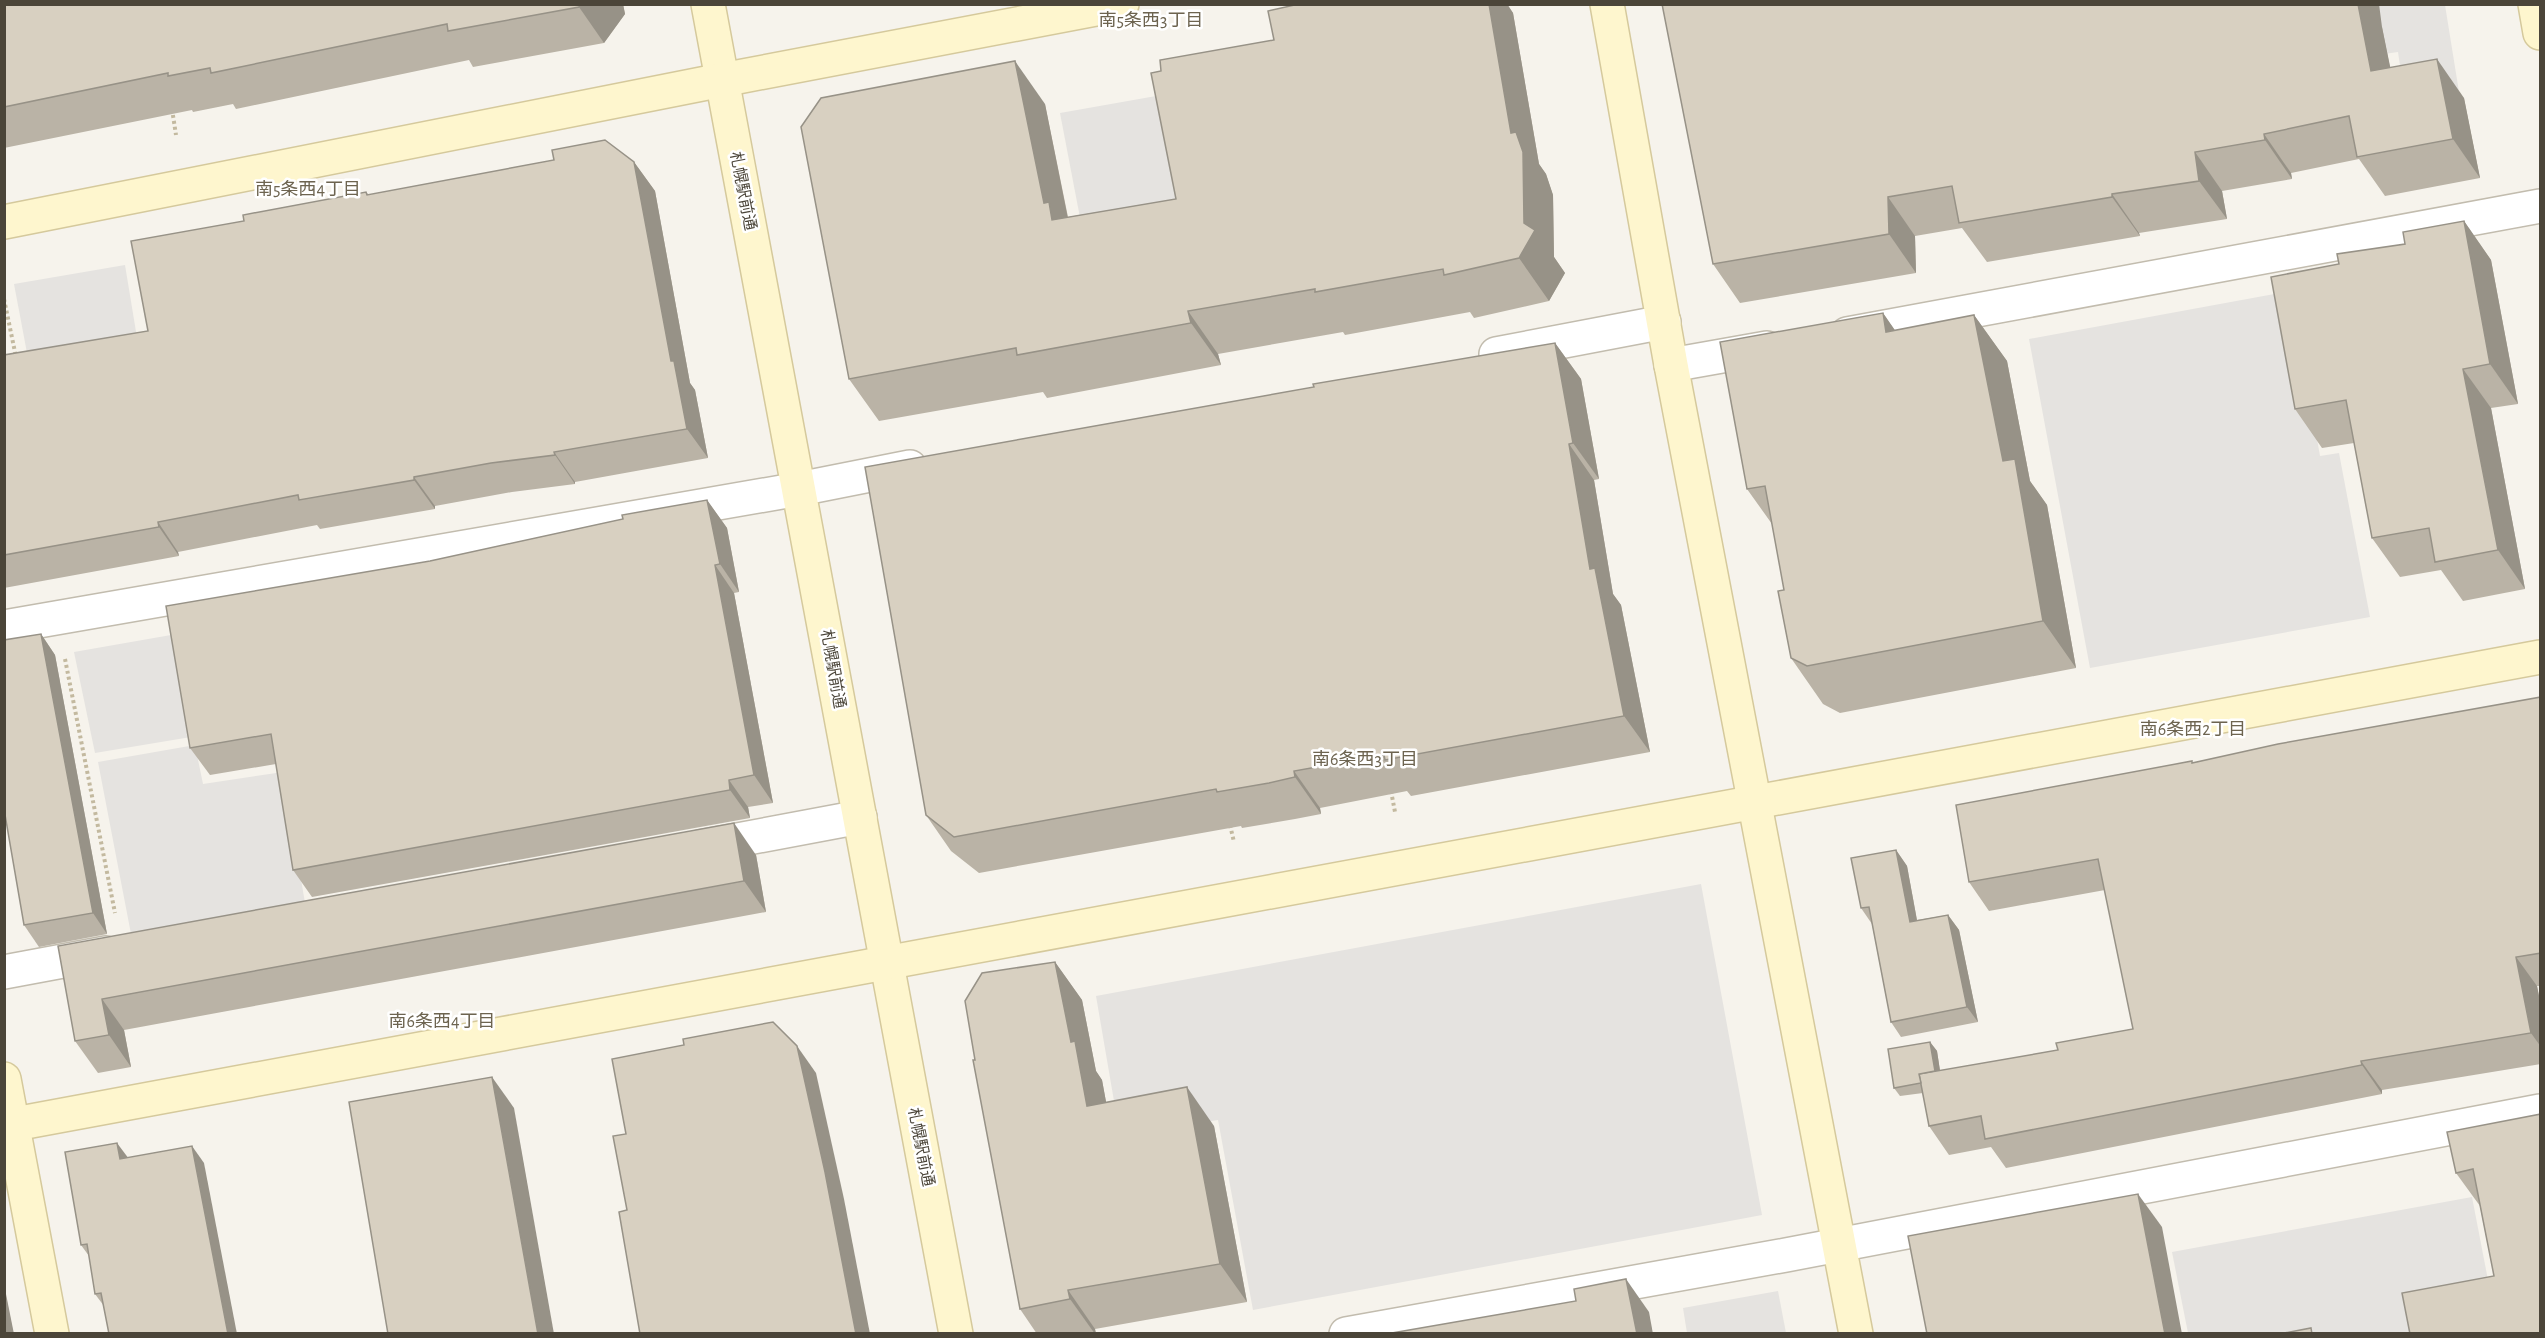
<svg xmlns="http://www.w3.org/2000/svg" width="2545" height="1338" font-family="'Alegreya Sans','Noto Sans JP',sans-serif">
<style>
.parking{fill:#e5e3e0}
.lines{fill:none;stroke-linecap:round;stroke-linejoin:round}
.street-casing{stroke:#c2bcae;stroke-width:36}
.secondary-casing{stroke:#d5c99c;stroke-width:36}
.path{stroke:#c3b99f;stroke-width:4;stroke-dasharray:3 3;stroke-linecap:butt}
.street{stroke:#fff;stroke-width:33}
.secondary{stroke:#fef6ce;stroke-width:33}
.wall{fill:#bab3a6}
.shaded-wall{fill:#979287}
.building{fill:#d8d0c1;stroke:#979287;stroke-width:1.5}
.labels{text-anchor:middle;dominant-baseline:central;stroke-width:5;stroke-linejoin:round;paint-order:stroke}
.street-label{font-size:16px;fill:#4b4539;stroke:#fff}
.neighbourhood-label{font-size:18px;fill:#6d6450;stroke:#fff}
</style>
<rect width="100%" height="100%" fill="#f6f3ec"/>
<g class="parking">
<polygon points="2376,5 2445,5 2459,92 2405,100 2398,52 2384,54"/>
<polygon points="1173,93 1196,227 1086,249 1060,113"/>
<polygon points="125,265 140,356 31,374 14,284"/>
<polygon points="2291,291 2320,456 2339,453 2370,617 2090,668 2029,339"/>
<polygon points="171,635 191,737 95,753 74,652"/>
<polygon points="195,745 203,784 283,772 305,903 131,934 98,762"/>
<polygon points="1701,884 1762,1215 1253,1310 1218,1120 1120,1136 1096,996"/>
<polygon points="2472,1197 2493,1306 2422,1333 2188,1333 2172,1252"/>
<polygon points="1778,1291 1786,1333 1687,1333 1683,1308"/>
</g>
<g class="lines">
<defs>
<g id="street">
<polyline points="1847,334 2540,206"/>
<polyline points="1496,354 1664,322"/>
<polyline points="1671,365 1767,348"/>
<polyline points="4,627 799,489 910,467"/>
<polyline points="700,847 860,817"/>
<polyline points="4,972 106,953"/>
<polyline points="1346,1334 1786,1255 2540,1111"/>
</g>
<g id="secondary">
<polyline points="708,4 956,1334"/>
<polyline points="1607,4 1671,365 1856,1334"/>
<polyline points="2535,4 2540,33"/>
<polyline points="4,222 722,80 1122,4"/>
<polyline points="4,1079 52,1334"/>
<polyline points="4,1126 2540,657"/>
</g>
</defs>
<use href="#street" class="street-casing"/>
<use href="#secondary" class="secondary-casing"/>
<g class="path">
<polyline points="172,109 176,135"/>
<polyline points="4,299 16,357"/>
<polyline points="65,659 115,913"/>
<polyline points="1391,791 1395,812"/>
<polyline points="1230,825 1234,842"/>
</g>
<use href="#street" class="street"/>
<use href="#secondary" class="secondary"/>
</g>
<g class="wall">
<polygon points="4,4 623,4 625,14 604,43 473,67 469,60 236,109 233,104 193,112 192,110 4,148"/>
<polygon points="1299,4 1507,4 1513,13 1539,164 1546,174 1553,195 1554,257 1565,273 1549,301 1474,318 1470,312 1345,335 1343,332 1218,354 1221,365 1047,398 1043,392 879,421 849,379 1045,104 1068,217 1176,199 1161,71 1274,40"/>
<polygon points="1662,4 2382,27 2390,68 2464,98 2480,178 2385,196 2359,159 2291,173 2292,179 2222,191 2227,219 2139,233 2140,236 1987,262 1962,228 1915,236 1916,273 1740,303 1713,264"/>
<polygon points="634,162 655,191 690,383 695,390 708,458 575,482 575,484 512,492 435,506 435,509 320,529 317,525 178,552 179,556 4,588 4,355 148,331 244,221 366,192 369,195"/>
<polygon points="2464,221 2491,260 2518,404 2491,408 2525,589 2463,601 2441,570 2400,577 2372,538 2354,443 2322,448 2295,409 2339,264 2405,244"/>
<polygon points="1883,313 1895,331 1974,315 2007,361 2030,481 2047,505 2076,668 1840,713 1823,704 1791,658 1784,590 1772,524 1747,489"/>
<polygon points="1555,343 1581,379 1599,479 1594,480 1613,594 1621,605 1650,752 1411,796 1407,791 1320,808 1321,814 1295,819 1242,828 1241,826 979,873 951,851 926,815 1314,387"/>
<polygon points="707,500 727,528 739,592 734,593 773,803 748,807 750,818 312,897 293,870 276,764 210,775 190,748 430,561 623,519"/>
<polygon points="41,634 55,655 107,934 39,947 24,925"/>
<polygon points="2541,697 2541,986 2537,986 2541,1006 2541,1064 2382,1090 2382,1094 2006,1168 1991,1147 1949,1155 1929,1126 1923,1093 1900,1096 1894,1088 1930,1042 1937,1051 1940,1071 2058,1050 2133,1029 2105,890 1989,911 1969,882 2193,763"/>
<polygon points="1896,850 1907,866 1917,920 1948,915 1959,930 1978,1022 1901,1037 1891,1022 1872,924 1861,908"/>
<polygon points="756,855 766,912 124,1030 131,1067 98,1073 75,1041 58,946"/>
<polygon points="1055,962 1082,1000 1096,1071 1102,1080 1106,1102 1214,1126 1247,1302 1095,1329 1096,1334 1037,1334 1020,1309 975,1060"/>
<polygon points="2541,1114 2494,1276 2480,1206 2456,1173"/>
<polygon points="128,1158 204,1163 104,1306 95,1294 89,1256 81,1245"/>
</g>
<g class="shaded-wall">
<polygon points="580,4 623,4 625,14 604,43 579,7"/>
<polygon points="1489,4 1507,4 1513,13 1539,164 1546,174 1553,195 1554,257 1565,273 1549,301 1519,258 1524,223 1511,133"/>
<polygon points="2358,4 2379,4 2382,27 2399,110 2371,71"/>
<polygon points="2437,59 2464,98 2480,178 2453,139"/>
<polygon points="1015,61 1045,104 1071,234 1052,220 1044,203"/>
<polygon points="2264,134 2291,173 2292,179 2265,140"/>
<polygon points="2195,152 2222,191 2227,219 2199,181"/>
<polygon points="634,162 655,191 690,383 695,390 708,458 687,429 671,361"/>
<polygon points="2112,194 2139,233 2140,236 2112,197"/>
<polygon points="1888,197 1915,236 1916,273 1889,234"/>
<polygon points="2464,221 2491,260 2518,404 2490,364"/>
<polygon points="1188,311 1218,354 1221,365 1191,323"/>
<polygon points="1883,313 1915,359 1886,332"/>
<polygon points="1974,315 2007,361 2030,481 2047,505 2076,668 2043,621 2003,461"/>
<polygon points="1555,343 1581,379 1599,479 1573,443"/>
<polygon points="2463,369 2491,408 2525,589 2498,550"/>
<polygon points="1569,444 1594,480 1613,594 1621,605 1650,752 1624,716 1590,569"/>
<polygon points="554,452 575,482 575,484 555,455"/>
<polygon points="414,477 435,506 435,509 414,480"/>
<polygon points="707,500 727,528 739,592 720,564"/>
<polygon points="158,522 178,552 179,556 159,527"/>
<polygon points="715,565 734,593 773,803 754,775"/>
<polygon points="41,634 55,655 107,934 93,913"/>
<polygon points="1294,771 1320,808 1321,814 1295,777"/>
<polygon points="729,780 748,807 750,818 730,790"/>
<polygon points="734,823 756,855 766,912 744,881"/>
<polygon points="1896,850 1907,866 1920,937 1910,922"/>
<polygon points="1948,915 1959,930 1978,1022 1967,1007"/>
<polygon points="2516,957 2537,986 2541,1006 2541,1047 2531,1033"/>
<polygon points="1055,962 1082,1000 1096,1071 1102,1080 1114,1145 1087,1106 1071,1042"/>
<polygon points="102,999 124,1030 131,1067 109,1035"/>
<polygon points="1930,1042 1937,1051 1943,1090 1937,1081"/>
<polygon points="797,1046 816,1073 844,1199 870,1334 856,1334"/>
<polygon points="2361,1061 2382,1090 2382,1094 2362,1065"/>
<polygon points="492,1077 514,1108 554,1334 538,1334"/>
<polygon points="1187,1087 1214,1126 1247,1302 1220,1264"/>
<polygon points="117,1143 129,1159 120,1159"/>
<polygon points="192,1146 204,1163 237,1334 228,1334"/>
<polygon points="2138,1194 2162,1227 2182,1334 2165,1334"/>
<polygon points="1626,1279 1649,1312 1653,1334 1637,1334"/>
<polygon points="4,1284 14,1334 4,1334"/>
<polygon points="1068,1290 1095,1329 1096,1334 1095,1334 1070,1299"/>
</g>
<g class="building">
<polygon points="4,4 580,4 579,7 448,31 447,24 211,73 210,68 168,76 168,73 4,107"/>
<polygon points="1299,4 1489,4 1511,133 1516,132 1523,152 1524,223 1535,230 1519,258 1444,275 1443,269 1315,292 1315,289 1188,311 1191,323 1017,355 1016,348 849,379 801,127 821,98 1015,61 1044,203 1049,202 1052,220 1176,199 1151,73 1161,71 1160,60 1274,40 1268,11"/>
<polygon points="1662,4 2358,4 2371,71 2437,59 2453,139 2357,157 2349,116 2264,134 2265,140 2195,152 2199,181 2112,194 2112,197 1959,223 1952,186 1888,197 1889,234 1713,264"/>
<polygon points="605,140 634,162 671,361 674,361 687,429 554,452 555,455 491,463 414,477 414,480 299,500 298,495 158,522 159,527 4,555 4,355 148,331 131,241 244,221 243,215 366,192 367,195 554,160 552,150"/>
<polygon points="2464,221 2490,364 2463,369 2498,550 2435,562 2429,528 2372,538 2346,400 2295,409 2271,277 2339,264 2337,254 2405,244 2403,232"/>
<polygon points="1883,313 1886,332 1974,315 2003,461 2015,459 2043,621 1807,666 1791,658 1778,591 1784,590 1765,486 1747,489 1720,342"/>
<polygon points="1555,343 1573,443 1569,444 1590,569 1595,568 1624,716 1385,760 1384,755 1294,771 1295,777 1269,783 1217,792 1216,789 954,837 926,815 865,467 1314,387 1313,384"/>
<polygon points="707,500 720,564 715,565 754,775 729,780 730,790 293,870 271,734 190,748 166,606 430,561 623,519 622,515"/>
<polygon points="41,634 93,913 24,925 4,809 4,640"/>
<polygon points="2541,697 2541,953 2516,957 2531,1033 2361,1061 2362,1065 1985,1139 1981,1116 1929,1126 1919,1074 2058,1050 2056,1043 2133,1029 2098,859 1969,882 1956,805 2192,761 2192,763 2278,744"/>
<polygon points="734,823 744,881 102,999 109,1035 75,1041 58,946"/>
<polygon points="1896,850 1910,922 1948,915 1967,1007 1891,1022 1869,907 1861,908 1851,858"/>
<polygon points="1055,962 1071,1042 1075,1041 1087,1106 1187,1087 1220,1264 1068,1290 1070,1299 1020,1309 973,1060 975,1060 965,1001 982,973"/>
<polygon points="773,1022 797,1046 825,1172 856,1334 640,1334 619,1212 627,1210 613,1136 626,1134 612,1059 684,1045 683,1039"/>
<polygon points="1930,1042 1935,1071 1919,1074 1921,1083 1894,1088 1888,1049"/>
<polygon points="492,1077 538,1334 388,1334 349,1102"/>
<polygon points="2541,1114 2541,1334 2410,1334 2402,1293 2494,1276 2473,1169 2456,1173 2447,1132"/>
<polygon points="117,1143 120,1159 192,1146 228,1334 109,1334 101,1293 95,1294 87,1244 81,1245 65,1152"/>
<polygon points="2138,1194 2165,1334 1927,1334 1908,1236"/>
<polygon points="1626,1279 1637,1334 1386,1334 1576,1301 1574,1289"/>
<polygon points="2311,1328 2312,1334 2279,1334"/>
</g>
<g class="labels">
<g class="street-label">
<text transform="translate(743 191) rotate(79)">札幌駅前通</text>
<text transform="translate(833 669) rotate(80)">札幌駅前通</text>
<text transform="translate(921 1147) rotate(79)">札幌駅前通</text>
</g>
<g class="neighbourhood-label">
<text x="1151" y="21">南5条西3丁目</text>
<text x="308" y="190">南5条西4丁目</text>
<text x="2193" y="730">南6条西2丁目</text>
<text x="1365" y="760">南6条西3丁目</text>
<text x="442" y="1022">南6条西4丁目</text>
</g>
</g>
<rect width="2545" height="1338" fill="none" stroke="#4b4539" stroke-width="12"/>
</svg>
